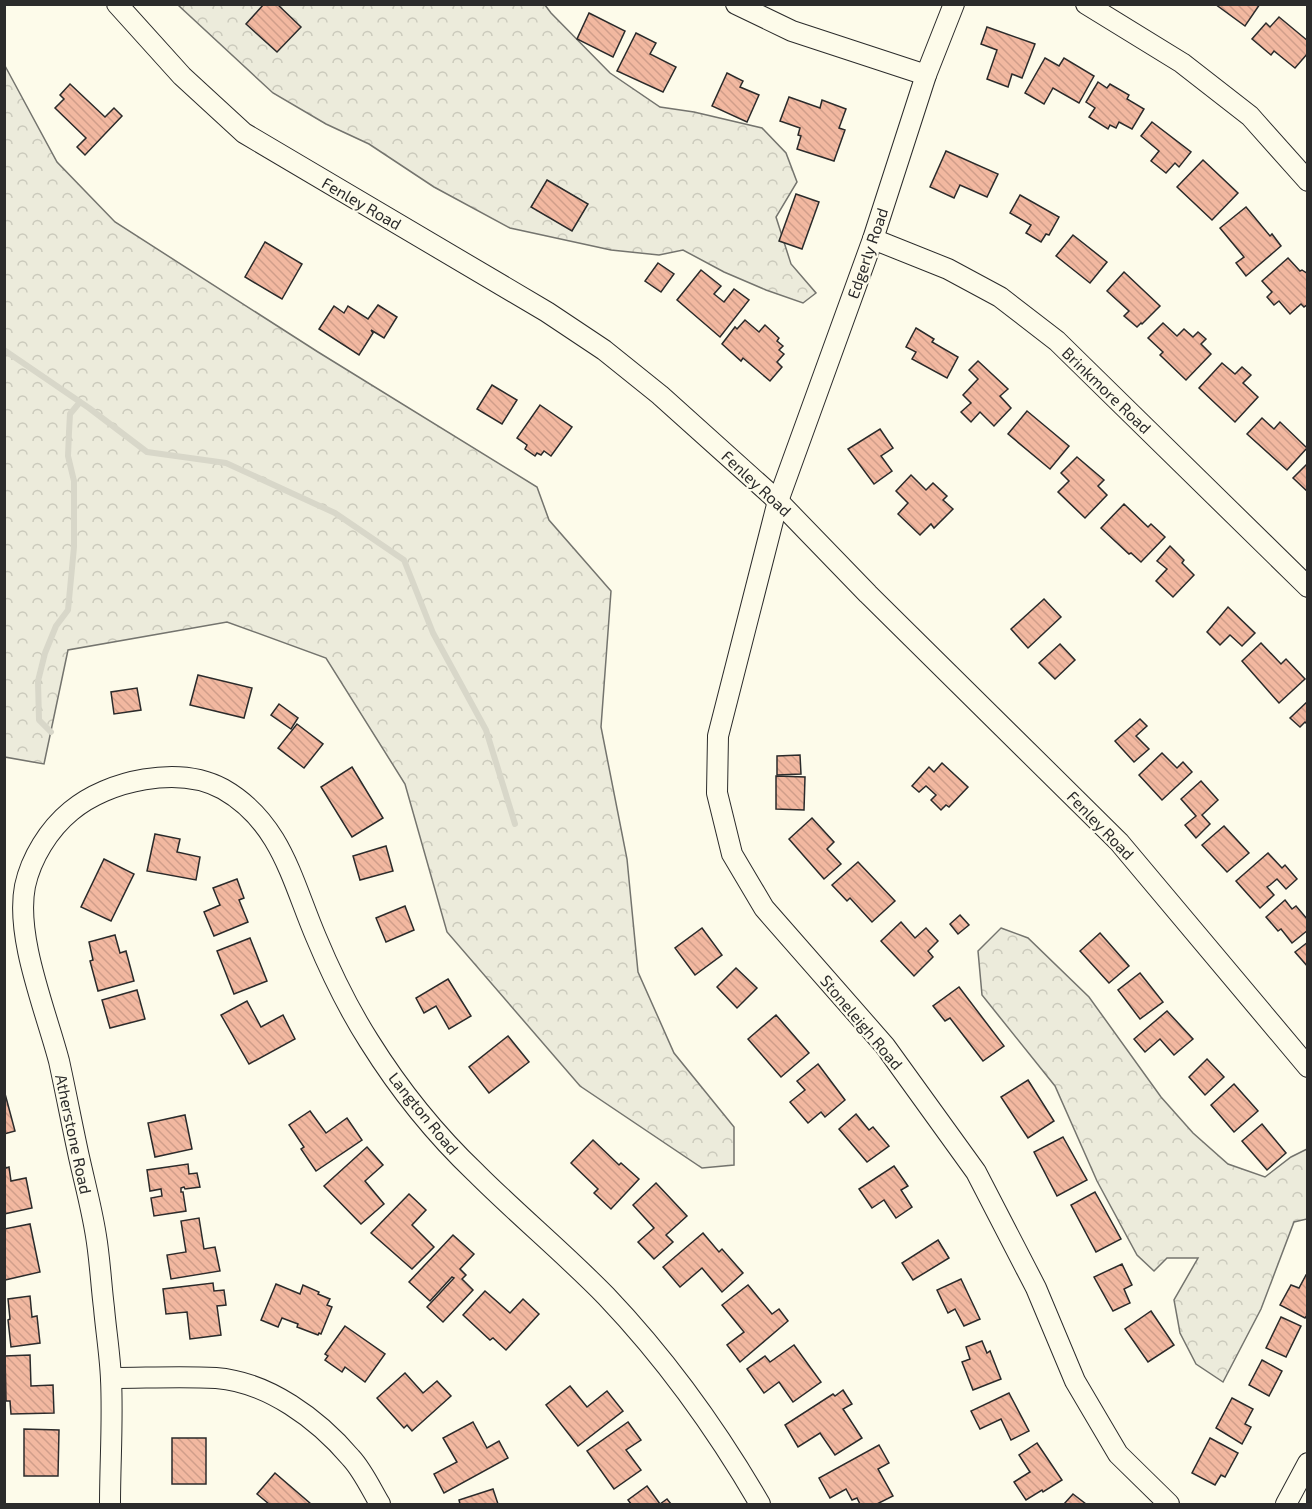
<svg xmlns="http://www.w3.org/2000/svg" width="1312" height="1509" font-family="'Exo 2',sans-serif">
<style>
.forest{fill:url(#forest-crowns);stroke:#74746e;stroke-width:1.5}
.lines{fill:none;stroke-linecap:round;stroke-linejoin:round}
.stream{stroke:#d8d7c9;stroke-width:6}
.building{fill:url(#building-back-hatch);stroke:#2b2b2b;stroke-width:1.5}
.minor-casing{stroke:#2b2b2b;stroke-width:22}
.minor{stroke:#fdfbea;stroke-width:20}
.labels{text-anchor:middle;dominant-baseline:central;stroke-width:4.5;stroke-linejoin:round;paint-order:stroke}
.street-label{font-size:16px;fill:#2b2b2b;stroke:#fdfbea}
</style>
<defs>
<pattern id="forest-crowns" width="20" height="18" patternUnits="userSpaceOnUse" patternTransform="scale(1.5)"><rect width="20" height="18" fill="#ecebdb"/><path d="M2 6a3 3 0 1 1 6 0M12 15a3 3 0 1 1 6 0" fill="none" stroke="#cbcabc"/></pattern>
<pattern id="building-back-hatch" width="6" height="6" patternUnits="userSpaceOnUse" patternTransform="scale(1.5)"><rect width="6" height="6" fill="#f2b8a0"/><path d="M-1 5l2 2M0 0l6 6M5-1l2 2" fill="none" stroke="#d09e8a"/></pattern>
</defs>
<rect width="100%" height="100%" fill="#fdfbea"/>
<g class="forest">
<polygon points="178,5 545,5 551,13 610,73 660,107 694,112 762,128 786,153 797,182 776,217 791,264 816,293 803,303 766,290 724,272 683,250 659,255 611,250 510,228 434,187 369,144 326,124 273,93"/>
<polygon points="4,64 57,162 115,222 318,352 537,487 549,520 611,591 601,727 627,859 638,972 674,1053 734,1127 734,1165 702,1168 580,1086 447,932 405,784 326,658 227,622 68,650 44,764 5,757"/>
<polygon points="1001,928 1028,938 1089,997 1161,1097 1193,1133 1228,1164 1265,1177 1291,1157 1307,1149 1307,1219 1294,1222 1261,1309 1223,1382 1196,1364 1180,1333 1174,1300 1198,1258 1167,1258 1154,1271 1137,1255 1097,1181 1055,1086 982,995 978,951"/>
</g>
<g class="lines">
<g class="stream">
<polyline points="4,350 89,408 147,452 226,463 335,513 404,560 433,633 486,730 515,824"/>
<polyline points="51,732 39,720 38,681 45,653 56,626 68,610 74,547 74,481 68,456 69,432 70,414 80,402"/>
</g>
</g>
<g class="building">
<polygon points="264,4 277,4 301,27 277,52 246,24"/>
<polygon points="1215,4 1260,4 1245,26"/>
<polygon points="589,13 625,31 613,57 577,39"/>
<polygon points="1279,17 1308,41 1308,53 1295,68 1274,51 1271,55 1252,39 1266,23 1270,27"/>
<polygon points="987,27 1035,44 1022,78 1012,74 1008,87 987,79 997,50 981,44"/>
<polygon points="636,33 656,43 650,54 676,67 663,92 617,71"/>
<polygon points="1045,58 1059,66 1064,58 1094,76 1079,103 1053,88 1044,104 1025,93"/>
<polygon points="727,73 743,81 740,87 759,95 747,122 712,106"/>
<polygon points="1098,82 1107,88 1110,84 1129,95 1127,99 1144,109 1132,129 1119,122 1116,128 1110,125 1108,129 1089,117 1095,108 1086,102"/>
<polygon points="70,84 105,117 114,108 122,116 85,155 77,147 86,138 55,108 64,99 60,95"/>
<polygon points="789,97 820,108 822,100 846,109 839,128 845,130 834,161 797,149 801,136 798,135 800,128 780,121"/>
<polygon points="1152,122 1191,152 1179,167 1175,163 1166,173 1151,161 1159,151 1141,136"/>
<polygon points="946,151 998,174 987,197 960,185 954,198 930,187"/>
<polygon points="1203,160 1238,193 1212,220 1177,187"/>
<polygon points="547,180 588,204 572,231 531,207"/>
<polygon points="796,194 819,202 802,249 779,241"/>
<polygon points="1020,195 1059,217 1049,235 1046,234 1041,242 1026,233 1031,225 1010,213"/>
<polygon points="1246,207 1270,236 1272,234 1281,246 1246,276 1236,263 1244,257 1220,228"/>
<polygon points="1073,235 1107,262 1090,283 1056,256"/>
<polygon points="265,242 302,264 282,299 245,277"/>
<polygon points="1288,258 1300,271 1302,270 1308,274 1308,304 1304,307 1301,304 1290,314 1279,301 1274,305 1267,297 1272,292 1262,281"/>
<polygon points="658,263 674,274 661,292 645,281"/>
<polygon points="701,270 721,286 714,294 724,302 734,289 749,300 720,337 677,300"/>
<polygon points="1124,272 1160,306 1142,324 1141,323 1137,327 1124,316 1129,311 1107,291"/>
<polygon points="378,305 397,317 384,338 371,330 373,333 359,355 319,329 334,306 344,313 348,306 368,319"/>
<polygon points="745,320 759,332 765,325 779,338 777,341 783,346 779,350 784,354 777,362 782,367 770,381 743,358 741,361 722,344 735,327 737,329"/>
<polygon points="1163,323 1177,336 1184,329 1193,337 1198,332 1206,339 1201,344 1211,354 1186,380 1160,355 1163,352 1148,338"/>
<polygon points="916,328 934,339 932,342 958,357 947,378 912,359 916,352 906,347"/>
<polygon points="978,361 1008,389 1000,396 1011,408 994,426 980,412 971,422 961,412 971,403 963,395 978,379 969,370"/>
<polygon points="1222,363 1235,374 1242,367 1251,375 1243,383 1258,397 1235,422 1199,388"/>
<polygon points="492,385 517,400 502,424 477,409"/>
<polygon points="540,405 572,427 551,456 544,451 541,455 537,453 535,456 525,449 527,445 517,438"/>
<polygon points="1027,411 1069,446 1050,469 1008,434"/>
<polygon points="1262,418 1274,429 1280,422 1307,448 1287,470 1247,434"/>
<polygon points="880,429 893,448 881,456 892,471 874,484 848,449"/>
<polygon points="1077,457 1104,480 1098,486 1107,495 1085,518 1058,492 1069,481 1061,473"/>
<polygon points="1308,463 1308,492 1293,478"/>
<polygon points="911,475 926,490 933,483 947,496 943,500 953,509 934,528 931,524 920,535 898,514 908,503 896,491"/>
<polygon points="1124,504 1148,527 1151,524 1165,537 1141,562 1131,553 1129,554 1101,528"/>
<polygon points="1170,546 1184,560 1182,563 1194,575 1173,597 1156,581 1167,569 1157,561"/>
<polygon points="1044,599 1061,617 1028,648 1011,629"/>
<polygon points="1228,607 1255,633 1242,646 1230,635 1220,645 1207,632"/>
<polygon points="1261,643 1281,664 1286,659 1305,679 1279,703 1242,661"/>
<polygon points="1060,644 1075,660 1055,679 1039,663"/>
<polygon points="198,675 252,688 244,718 190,705"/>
<polygon points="137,688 141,710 114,714 111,692"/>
<polygon points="1308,701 1308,725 1305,722 1300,727 1290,718"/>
<polygon points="279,704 298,718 291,729 271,715"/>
<polygon points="1140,719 1147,726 1136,736 1149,749 1134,762 1115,741"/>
<polygon points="297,724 323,744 304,768 278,748"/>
<polygon points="1162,753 1177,768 1183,762 1192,772 1162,800 1139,775"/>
<polygon points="800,755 801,774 777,775 777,756"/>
<polygon points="942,763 968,787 949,807 946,805 941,810 931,800 936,795 926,786 919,792 912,786 929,767 934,772"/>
<polygon points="352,767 383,818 352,837 321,787"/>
<polygon points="776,776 805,777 804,810 776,809"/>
<polygon points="1201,781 1218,800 1202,815 1210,824 1196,838 1185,825 1196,816 1181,799"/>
<polygon points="812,818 834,842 827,849 841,864 824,879 789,839"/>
<polygon points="1224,826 1249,853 1227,872 1202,845"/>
<polygon points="155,834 180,839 177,852 200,857 196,880 147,871"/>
<polygon points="386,846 393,871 360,880 353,856"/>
<polygon points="1268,853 1282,868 1285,865 1297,879 1286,889 1277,879 1270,885 1267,887 1274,895 1260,908 1236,881"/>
<polygon points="104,859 134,874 111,921 81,907"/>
<polygon points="858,862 895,901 872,922 850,898 847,901 832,885"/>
<polygon points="237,879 244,898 239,900 248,922 214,936 204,912 220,905 213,888"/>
<polygon points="1285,900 1292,909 1296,906 1308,920 1308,930 1292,943 1281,929 1278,931 1266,917"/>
<polygon points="405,906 414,930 386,942 376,918"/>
<polygon points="960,915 969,925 958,934 950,924"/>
<polygon points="901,922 915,938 926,928 938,941 928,951 933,957 914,976 881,941"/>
<polygon points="702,928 722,955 695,975 675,948"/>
<polygon points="1100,933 1129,966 1109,983 1080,951"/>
<polygon points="115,935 120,953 126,951 134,981 98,991 90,961 93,960 89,942"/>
<polygon points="250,938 267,981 234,994 217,951"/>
<polygon points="1308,942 1308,967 1295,952"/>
<polygon points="736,968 757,988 737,1008 717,987"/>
<polygon points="1140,973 1163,1002 1140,1019 1118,990"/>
<polygon points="448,979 471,1016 449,1029 436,1006 424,1013 416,998"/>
<polygon points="959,987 1004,1046 983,1061 950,1018 945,1021 933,1006"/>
<polygon points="137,990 145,1019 110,1028 102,1000"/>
<polygon points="247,1001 261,1027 283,1015 295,1039 249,1064 221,1015"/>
<polygon points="1167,1011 1193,1039 1174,1055 1160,1039 1145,1052 1134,1039"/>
<polygon points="776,1015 809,1053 781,1077 748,1039"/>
<polygon points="508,1036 529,1062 489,1093 469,1067"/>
<polygon points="1207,1059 1224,1077 1205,1095 1189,1077"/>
<polygon points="818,1064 845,1100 825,1117 821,1112 808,1123 790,1102 805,1090 797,1081"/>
<polygon points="1028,1080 1054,1121 1028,1138 1001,1097"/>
<polygon points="1234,1084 1258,1111 1234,1132 1211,1105"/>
<polygon points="4,1090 15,1131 4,1134"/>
<polygon points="310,1111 326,1133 347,1118 362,1140 316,1171 301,1149 304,1147 289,1125"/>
<polygon points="856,1114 869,1130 873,1127 889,1146 867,1162 839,1129"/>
<polygon points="185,1115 192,1149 155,1157 148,1123"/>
<polygon points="1262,1124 1286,1153 1267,1170 1242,1141"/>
<polygon points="1063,1137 1087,1180 1057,1196 1034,1152"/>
<polygon points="593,1140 619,1165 621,1163 639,1179 611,1209 594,1193 598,1189 571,1163"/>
<polygon points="367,1147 383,1165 365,1181 384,1204 361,1224 324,1186"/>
<polygon points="4,1163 6,1168 9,1167 11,1181 26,1178 32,1208 4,1214"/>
<polygon points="188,1164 189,1174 197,1173 200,1187 185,1189 184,1187 181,1188 181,1192 183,1192 186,1211 154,1216 151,1198 162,1196 161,1189 150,1191 147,1170"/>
<polygon points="894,1166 908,1186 901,1190 912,1207 896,1218 884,1200 872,1208 859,1189"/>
<polygon points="656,1183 687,1216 666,1235 673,1242 654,1259 638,1242 654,1228 633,1205"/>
<polygon points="1095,1192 1121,1239 1096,1252 1071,1205"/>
<polygon points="409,1194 426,1210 412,1225 434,1247 412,1269 371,1233"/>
<polygon points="199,1218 204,1249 215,1247 220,1271 171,1279 167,1255 186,1252 181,1221"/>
<polygon points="30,1224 40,1272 5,1280 4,1229"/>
<polygon points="703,1233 719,1252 722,1249 743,1273 722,1292 702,1268 680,1287 663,1267"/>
<polygon points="453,1235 474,1254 460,1269 466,1275 462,1279 473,1290 443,1322 427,1307 454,1278 452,1277 430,1301 409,1282"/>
<polygon points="938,1240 949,1258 913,1280 902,1263"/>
<polygon points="1122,1264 1132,1285 1124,1289 1130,1303 1113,1311 1094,1277"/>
<polygon points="1306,1275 1308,1276 1308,1314 1305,1318 1280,1305 1291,1285 1299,1288"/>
<polygon points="961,1279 980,1319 964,1326 955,1309 948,1313 937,1290"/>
<polygon points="213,1283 214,1291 224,1290 226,1305 217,1306 221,1335 190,1339 187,1312 166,1314 163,1289"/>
<polygon points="276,1284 300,1294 303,1285 319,1292 318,1294 330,1299 327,1305 332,1307 321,1334 319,1333 318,1335 297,1327 298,1324 282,1318 278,1327 261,1320"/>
<polygon points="748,1285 772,1314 779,1309 788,1321 740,1362 727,1345 744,1332 722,1305"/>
<polygon points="485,1291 510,1313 523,1299 539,1314 506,1350 493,1338 490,1340 463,1315"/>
<polygon points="30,1296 32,1317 37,1316 40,1343 11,1347 8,1320 10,1319 8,1299"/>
<polygon points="1151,1311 1174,1345 1148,1362 1125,1329"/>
<polygon points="1281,1317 1301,1326 1286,1357 1266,1348"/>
<polygon points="345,1326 385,1354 365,1382 345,1367 342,1372 325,1360 328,1356 325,1354"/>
<polygon points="982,1341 987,1353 990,1351 1001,1379 973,1390 962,1362 970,1359 966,1347"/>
<polygon points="794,1345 821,1382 793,1402 779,1382 764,1393 747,1369 765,1356 770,1362"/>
<polygon points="30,1355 31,1386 53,1385 54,1413 11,1414 10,1401 6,1401 5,1356"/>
<polygon points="1262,1360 1282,1371 1269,1396 1249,1385"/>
<polygon points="405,1373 423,1393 437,1381 451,1396 412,1431 407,1425 404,1428 377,1398"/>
<polygon points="570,1386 587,1407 607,1391 623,1411 578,1446 546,1405"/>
<polygon points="843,1390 852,1404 843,1409 862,1438 835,1455 820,1433 798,1447 785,1425 833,1394 835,1396"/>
<polygon points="1009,1393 1029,1431 1011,1440 1001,1419 980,1429 971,1411"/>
<polygon points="1232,1398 1253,1409 1245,1424 1251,1427 1242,1444 1216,1428"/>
<polygon points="473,1422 487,1448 499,1441 508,1458 444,1493 434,1474 457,1462 443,1438"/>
<polygon points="628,1422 641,1440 626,1450 641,1470 614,1489 587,1451"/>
<polygon points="24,1429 59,1430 58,1476 24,1476"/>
<rect x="172" y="1438" width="34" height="46"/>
<polygon points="1210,1438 1238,1453 1225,1477 1221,1475 1215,1485 1192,1473"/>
<polygon points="1037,1443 1062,1480 1043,1492 1042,1490 1026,1500 1014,1482 1030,1472 1019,1455"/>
<polygon points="879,1445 889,1463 878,1469 893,1496 877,1504 860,1504 857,1498 852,1500 846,1489 830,1498 819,1478"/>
<polygon points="275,1473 311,1504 269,1504 257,1494"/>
<polygon points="647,1486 660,1504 667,1499 671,1504 631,1504 628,1500"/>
<polygon points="493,1489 498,1504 460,1504 459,1500"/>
<polygon points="1073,1494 1086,1504 1064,1504"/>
</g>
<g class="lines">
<defs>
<g id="minor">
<polyline points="117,4 182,76 244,133 547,312 604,350 660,395 778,501 868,594 1119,842 1308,1067"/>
<polyline points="736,4 792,31 926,75"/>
<polyline points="954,4 926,75 873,239 778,501 718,736 717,793 732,854 764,908 885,1046 976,1172 1036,1288 1075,1381 1118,1454 1169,1504"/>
<polyline points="1086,4 1182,63 1250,116 1308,181"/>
<polyline points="873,239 948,269 1000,297 1057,341 1308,587"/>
<path d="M111,1378c35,0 70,-2 105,0 52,4 102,41 135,80 12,13 20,31 29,46"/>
<path d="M110,1504c0,-41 3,-83 1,-125 -1,-24 -5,-48 -7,-71 -3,-24 -4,-48 -8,-72 -4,-26 -11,-52 -17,-79 -7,-32 -13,-64 -20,-96 -13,-50 -44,-124 -34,-175 6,-28 24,-57 46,-75 37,-31 108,-46 152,-22 58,33 69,92 93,148 15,36 32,71 53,104 30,48 66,93 107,132 42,42 88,80 130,123 60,63 111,134 154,208"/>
<polyline points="1286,1504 1308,1463"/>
</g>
</defs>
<use href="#minor" class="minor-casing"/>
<use href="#minor" class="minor"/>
</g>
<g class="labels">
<g class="street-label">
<text transform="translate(362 203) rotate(30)">Fenley Road</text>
<text transform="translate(867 253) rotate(-71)">Edgerly Road</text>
<text transform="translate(1107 390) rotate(44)">Brinkmore Road</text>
<text transform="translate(757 483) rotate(43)">Fenley Road</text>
<text transform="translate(1101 825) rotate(46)">Fenley Road</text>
<text transform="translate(862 1022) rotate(50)">Stoneleigh Road</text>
<text transform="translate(424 1113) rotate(51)">Langton Road</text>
<text transform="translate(74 1134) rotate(78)">Atherstone Road</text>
</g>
</g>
<rect width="1312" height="1509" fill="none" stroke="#2b2b2b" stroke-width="12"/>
</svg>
